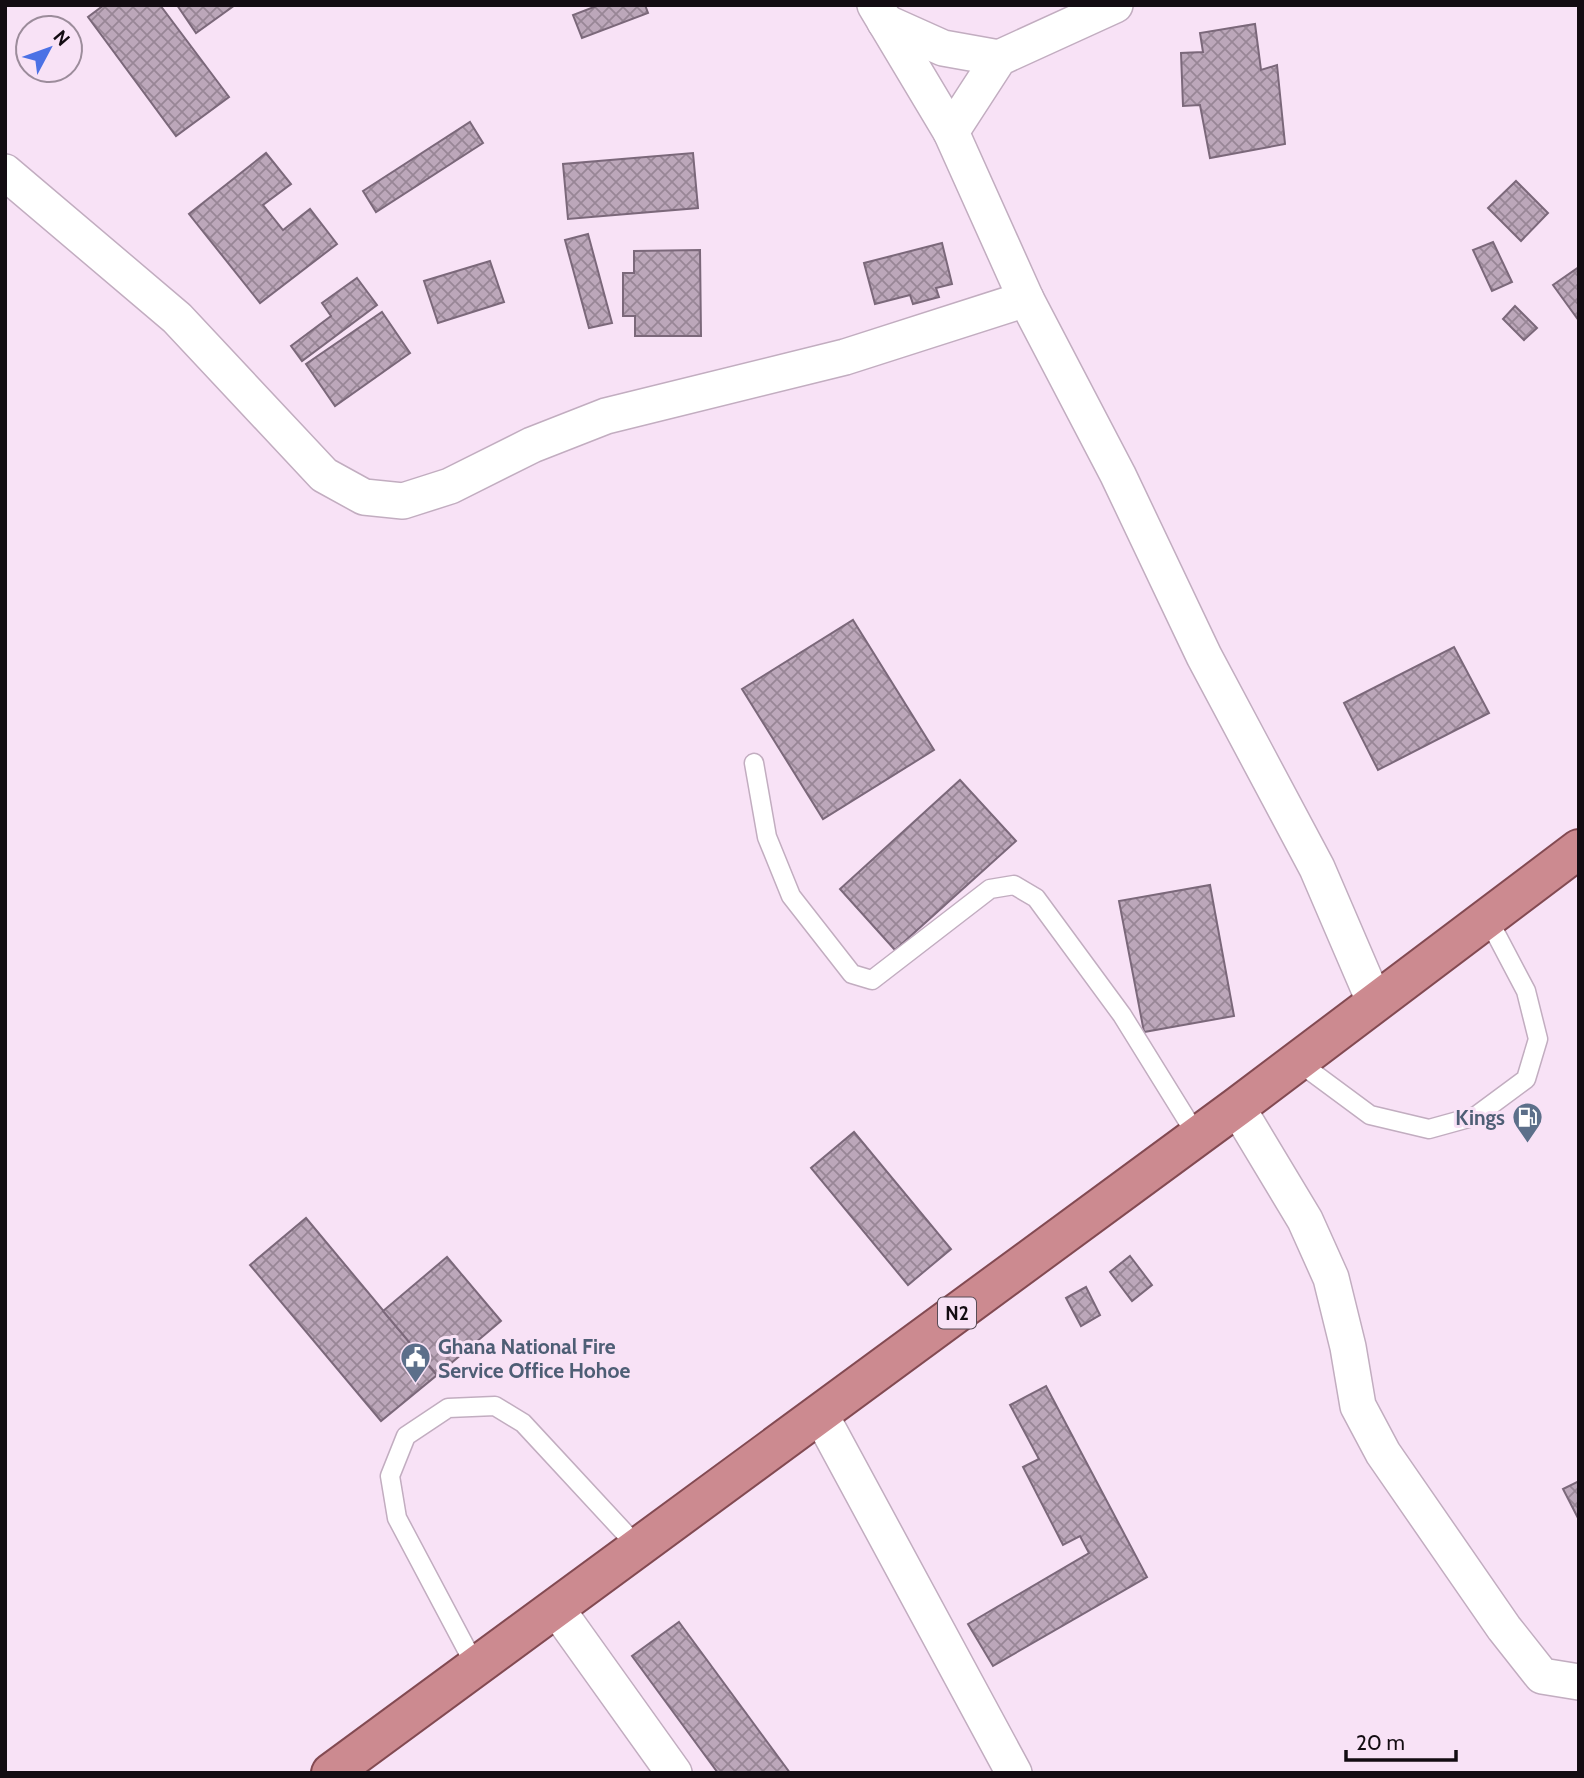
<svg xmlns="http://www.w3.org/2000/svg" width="1584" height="1778" font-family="Cabin,sans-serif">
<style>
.building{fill:url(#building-cross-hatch);stroke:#7b687a;stroke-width:2}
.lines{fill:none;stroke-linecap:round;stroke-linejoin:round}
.service-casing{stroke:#c2adc0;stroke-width:21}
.minor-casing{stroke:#c2adc0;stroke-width:38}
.trunk-casing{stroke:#834a52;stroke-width:42}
.service{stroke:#fff;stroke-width:18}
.minor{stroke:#fff;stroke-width:35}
.trunk{stroke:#cc8a90;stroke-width:38}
.labels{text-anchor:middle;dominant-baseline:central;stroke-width:6;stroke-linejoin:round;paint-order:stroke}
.shield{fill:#f8e2f6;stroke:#584c56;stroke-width:2}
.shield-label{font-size:19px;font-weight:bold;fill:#130c12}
.service-label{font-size:21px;font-weight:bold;fill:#4e5e75;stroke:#f8e2f6;text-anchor:end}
</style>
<defs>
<pattern id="building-cross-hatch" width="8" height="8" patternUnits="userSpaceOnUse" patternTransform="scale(1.75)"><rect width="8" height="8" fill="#bca7ba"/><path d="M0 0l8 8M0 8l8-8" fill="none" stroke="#988696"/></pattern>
</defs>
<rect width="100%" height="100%" fill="#f8e2f6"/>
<g class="building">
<polygon points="104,5 160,5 229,97 176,136 88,17"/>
<polygon points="177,5 235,5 196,33"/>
<polygon points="599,5 645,5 648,13 582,38 573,15"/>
<polygon points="1255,24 1261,70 1277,65 1285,144 1210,158 1200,105 1183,106 1181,53 1203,52 1200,33"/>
<polygon points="470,122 483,143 376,212 363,191"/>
<polygon points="266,153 291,184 263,205 283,230 310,209 337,244 260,303 189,214"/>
<polygon points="693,153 698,208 568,219 563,164"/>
<polygon points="1516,181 1548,213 1521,241 1488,208"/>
<polygon points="588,234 612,323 589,328 565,240"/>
<polygon points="1493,242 1512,282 1492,291 1473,250"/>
<polygon points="942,243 952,284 936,288 939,297 913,304 910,295 875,304 864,263"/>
<polygon points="700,250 701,336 635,336 635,316 623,316 623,273 634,273 634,251"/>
<polygon points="490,261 504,302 438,323 424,281"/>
<polygon points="1579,267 1579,321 1553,285"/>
<polygon points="357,278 377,305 302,361 291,346 331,316 322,303"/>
<polygon points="1515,306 1537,328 1524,340 1503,319"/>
<polygon points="382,312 410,353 335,406 306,364"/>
<polygon points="853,620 934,750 823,819 742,689"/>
<polygon points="1454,647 1489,713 1378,770 1344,703"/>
<polygon points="960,780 1016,841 895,950 840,889"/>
<polygon points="1210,885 1234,1016 1144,1032 1119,901"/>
<polygon points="854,1132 951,1249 908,1285 811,1168"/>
<polygon points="306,1218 437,1375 381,1421 250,1265"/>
<polygon points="1130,1256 1152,1285 1132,1301 1110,1272"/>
<polygon points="447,1257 501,1321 437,1375 383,1311"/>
<polygon points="1086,1287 1100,1315 1081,1326 1066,1298"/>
<polygon points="1046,1386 1147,1577 993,1666 968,1624 1089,1553 1080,1536 1063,1545 1023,1467 1039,1459 1010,1405"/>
<polygon points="1579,1481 1579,1520 1563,1489"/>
<polygon points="679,1622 790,1773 718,1773 632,1656"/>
</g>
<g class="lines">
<defs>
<g id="service">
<polyline points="754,763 767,837 791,896 852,974 872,980 990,889 1014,885 1036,898 1122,1015 1197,1136"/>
<polyline points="1297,1061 1370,1115 1429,1129 1476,1116 1526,1079 1538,1039 1526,991 1487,917"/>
<polyline points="476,1667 397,1518 390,1476 406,1436 448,1408 495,1406 523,1423 637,1546"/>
</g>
<g id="minor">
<polyline points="875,5 951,132 1026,299 1118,475 1204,656 1317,868 1375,1003"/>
<polyline points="885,22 943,48 999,58"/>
<polyline points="951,132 999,58 1115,5"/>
<polyline points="5,172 177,318 324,475 364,497 403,501 450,486 532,445 606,416 845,357 1026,299"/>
<polyline points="1237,1107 1305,1220 1331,1278 1348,1347 1358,1406 1383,1453 1504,1628 1542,1676 1579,1682"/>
<polyline points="820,1414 1014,1773"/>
<polyline points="556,1608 674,1773"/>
</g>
<polyline id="trunk" points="331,1773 1237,1107 1579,849"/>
</defs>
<use href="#service" class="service-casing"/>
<use href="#minor" class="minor-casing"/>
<use href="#trunk" class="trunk-casing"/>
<use href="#service" class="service"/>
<use href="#minor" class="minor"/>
<use href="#trunk" class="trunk"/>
</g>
<defs>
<symbol id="fuel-pin" viewBox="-11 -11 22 30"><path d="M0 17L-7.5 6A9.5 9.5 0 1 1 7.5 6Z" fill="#5c6f8a" stroke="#f8e2f6"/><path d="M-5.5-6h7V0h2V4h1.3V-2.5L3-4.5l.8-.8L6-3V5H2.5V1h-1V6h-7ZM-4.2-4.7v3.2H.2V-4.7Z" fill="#fff"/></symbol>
<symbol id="civic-pin" viewBox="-11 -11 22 30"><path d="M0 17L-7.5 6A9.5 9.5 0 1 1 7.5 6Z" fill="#5c6f8a" stroke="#f8e2f6"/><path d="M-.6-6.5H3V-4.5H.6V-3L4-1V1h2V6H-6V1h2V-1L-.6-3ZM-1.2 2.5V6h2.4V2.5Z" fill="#fff"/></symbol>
</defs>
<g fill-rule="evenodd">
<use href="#fuel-pin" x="1510" y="1100" width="35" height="47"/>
<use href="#civic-pin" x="398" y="1340" width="35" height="47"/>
</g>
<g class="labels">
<rect class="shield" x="938" y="1297.5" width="38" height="31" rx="5"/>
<g class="shield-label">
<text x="957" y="1313">N2</text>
</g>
<g class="service-label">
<text x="1505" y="1117">Kings</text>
<text x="438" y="1346" text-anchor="start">Ghana National Fire<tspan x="438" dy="24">Service Office Hohoe</tspan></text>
</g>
</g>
<rect width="1584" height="1778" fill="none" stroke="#130c12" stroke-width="14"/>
<g transform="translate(49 49) rotate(49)"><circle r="33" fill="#f8e2f6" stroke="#9c8c9b" stroke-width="2"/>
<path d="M0-5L12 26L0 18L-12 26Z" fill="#4b71e5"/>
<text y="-10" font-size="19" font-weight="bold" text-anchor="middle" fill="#130c12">N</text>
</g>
<path d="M1346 1750v10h110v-10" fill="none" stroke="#130c12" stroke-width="3.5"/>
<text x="1356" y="1750" font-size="21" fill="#130c12" stroke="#f8e2f6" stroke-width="5" paint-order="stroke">20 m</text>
</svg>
